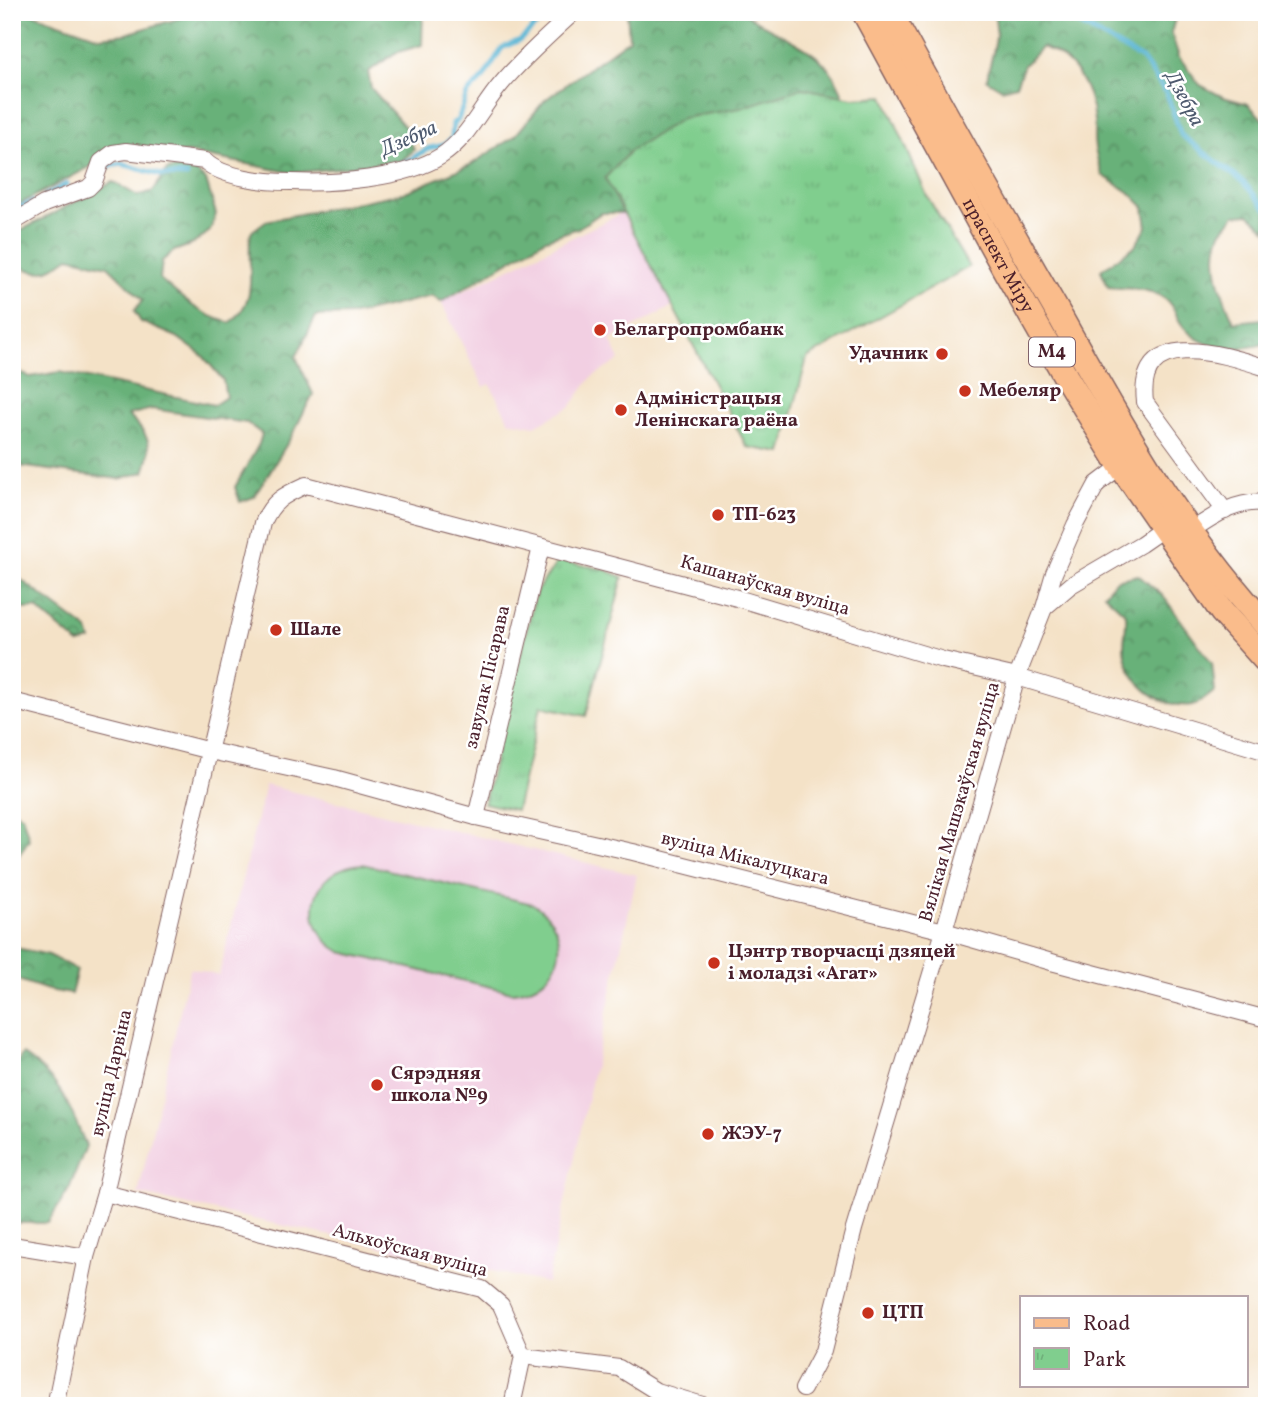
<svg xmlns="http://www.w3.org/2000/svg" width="1279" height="1418" font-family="Vollkorn,serif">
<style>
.built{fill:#f2cfe2}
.forest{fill:url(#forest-crowns);stroke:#596852;stroke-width:2}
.park{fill:url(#park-tufts);stroke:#65765c;stroke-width:2}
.garden{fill:#80ce8e;stroke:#65765c;stroke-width:2}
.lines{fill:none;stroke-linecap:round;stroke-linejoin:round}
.stream{stroke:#53b2d2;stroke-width:5}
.minor-casing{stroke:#866362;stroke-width:18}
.primary-casing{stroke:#866362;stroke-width:27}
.minor{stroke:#fff;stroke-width:16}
.primary{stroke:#fabc8b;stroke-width:24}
.poi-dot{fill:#c8321e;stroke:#fff;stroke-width:2.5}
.labels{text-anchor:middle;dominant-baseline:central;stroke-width:5;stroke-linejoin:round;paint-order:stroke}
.shield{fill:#fff;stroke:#80626b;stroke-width:2}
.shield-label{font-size:18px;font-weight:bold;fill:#4a1f2b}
.street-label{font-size:19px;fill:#4a1f2b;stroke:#fff}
.poi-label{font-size:19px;font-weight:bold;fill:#4a1f2b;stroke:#fff;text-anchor:start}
.water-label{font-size:21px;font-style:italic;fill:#4e5a6e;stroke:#fff}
</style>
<defs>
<pattern id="forest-crowns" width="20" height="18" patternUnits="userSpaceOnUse" patternTransform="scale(1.75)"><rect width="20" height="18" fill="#68b179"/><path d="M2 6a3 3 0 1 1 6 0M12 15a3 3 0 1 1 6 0" fill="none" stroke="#588f63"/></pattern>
<pattern id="park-tufts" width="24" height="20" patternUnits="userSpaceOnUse" patternTransform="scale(1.75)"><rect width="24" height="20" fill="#80ce8e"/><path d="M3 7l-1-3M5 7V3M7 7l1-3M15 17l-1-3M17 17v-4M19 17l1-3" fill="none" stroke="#70b07b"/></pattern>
</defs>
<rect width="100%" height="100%" fill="#fff"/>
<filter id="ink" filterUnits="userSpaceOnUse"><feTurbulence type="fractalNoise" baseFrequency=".0143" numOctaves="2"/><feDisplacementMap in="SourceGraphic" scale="14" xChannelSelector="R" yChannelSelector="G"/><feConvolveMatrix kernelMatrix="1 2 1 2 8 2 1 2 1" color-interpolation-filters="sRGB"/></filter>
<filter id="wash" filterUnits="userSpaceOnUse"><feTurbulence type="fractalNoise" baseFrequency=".00686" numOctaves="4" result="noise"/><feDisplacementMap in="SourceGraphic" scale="28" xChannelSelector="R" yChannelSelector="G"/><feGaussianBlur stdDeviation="1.57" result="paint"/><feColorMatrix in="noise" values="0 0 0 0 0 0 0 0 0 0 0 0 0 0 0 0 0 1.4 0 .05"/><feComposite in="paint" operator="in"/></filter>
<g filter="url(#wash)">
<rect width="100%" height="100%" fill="#f4e2c7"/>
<g class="built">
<polygon points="622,213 673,306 610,340 620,360 592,377 570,407 535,426 509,421 490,384 484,387 441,302"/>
<polygon points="265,785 637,875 547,1283 138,1194 190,968 219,975"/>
</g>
<g class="forest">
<polygon points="12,12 34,14 99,37 126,34 201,12 423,12 422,45 395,53 368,72 371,88 405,127 414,150 401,161 293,173 190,153 106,153 90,167 12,208"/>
<path d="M627,12h116c26,20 70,33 88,60 5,7 9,16 13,25l-221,116h-22l-23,15 -32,11 -105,63 -9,-6 -78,19 -38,1 -20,41 17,37 -23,45 -36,58 -14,5 -5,-15 24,-43 3,-10 -15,-11 -95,-14 -24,6c20,20 27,28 16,57l-25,7 -107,-14v-96l18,8 30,-5 154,33 12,-8 -3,-17 -20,-24 -26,-19 -36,-15 -7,-11 9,-11 -35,-34 -39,-9c-25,18 -29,19 -57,6v-28l101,-53 25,14 15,-5 14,-21 21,-4 18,14 10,34 -6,17 -17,13 -19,7 -12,10 -2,18c24,21 39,35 70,44 32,-26 15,-56 21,-91l15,-11 137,-28 67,-28 45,-29 30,-36 84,-61z"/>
<path d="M993,12h59l13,6 7,-6h105l-6,21 8,24 21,28 23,12 25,7 19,20v106l-18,-16 -14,1c-4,6 -11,12 -14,18 -13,28 2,64 13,89l29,-3 2,13 -1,12c-31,8 -65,6 -84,-22 -4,-7 -8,-18 -15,-23 -17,-12 -37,-10 -57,-12l-7,-17 34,-24 12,-19 -3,-20 -15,-15 -27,-17c-2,-9 -6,-18 -7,-27 -2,-10 0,-19 -1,-28 -4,-33 -20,-62 -52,-73l-18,18 -8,20 -14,4 -15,-9c3,-24 15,-43 6,-68z"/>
<polygon points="12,573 88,630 91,640 79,644 36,608 24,609 12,606"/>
<path d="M1138,575l25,21 49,67 3,28c-6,4 -15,13 -22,14 -33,5 -67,-24 -69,-58 0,-11 3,-21 2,-33l-22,-20 12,-14z"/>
<polygon points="12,811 22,815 29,839 12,866"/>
<polygon points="12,944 21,949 49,955 77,970 71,994 48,990 12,978"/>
<path d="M23,1054c38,26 46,51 63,92l-17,43 -21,34h-36v-155z"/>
</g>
<g class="park">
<polygon points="802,88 853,98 884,96 927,196 969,267 807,358 782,453 747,447 605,178 631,150 683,118 741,108"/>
<polygon points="560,561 603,569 623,577 586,716 541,706 516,810 484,803 536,592 557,562"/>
</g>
<path class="garden" d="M362,864l171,40c44,26 30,85 -21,88l-171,-40c-45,-25 -31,-85 21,-88z"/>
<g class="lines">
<g class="stream">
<polyline points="1070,12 1076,22 1142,59 1167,94 1181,135 1242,181 1267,209"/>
<polyline points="403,164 429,148 444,145 452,138 453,123 458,120 467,94 484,77 502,48 520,40 551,12"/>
<polyline points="104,167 122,164 161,175 187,176"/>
<polyline points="345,173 384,169"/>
<polyline points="45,196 67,184"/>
<polyline points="12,211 33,202"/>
</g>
</g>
</g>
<g filter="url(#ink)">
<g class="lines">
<defs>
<g id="minor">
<path d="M12,223l32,-19 44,-16 6,-6 7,-20 12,-9 13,-2 79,10c17,17 62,21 86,21 42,2 114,-3 150,-26 27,-17 40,-49 61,-73 21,-25 48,-49 72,-71"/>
<path d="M1225,511l-80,-109c-9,-77 80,-47 122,-34"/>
<path d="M1191,531c23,-16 48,-32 76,-28"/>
<polyline points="1044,608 1071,585 1141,544 1170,524"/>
<polyline points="12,701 210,751 334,778 476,817 633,852 944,931 1055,963 1267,1019"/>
<polyline points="476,817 541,547"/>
<polyline points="105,1193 482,1289 501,1305 523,1356"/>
<polyline points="12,1245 86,1257"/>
<polyline points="523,1356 619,1368 656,1391 706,1406"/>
<polyline points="803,1389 823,1351 854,1229 944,931 1017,677 1044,608 1054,573 1075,525 1097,484 1126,462"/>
<path d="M55,1406l31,-149 19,-64 158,-670c9,-22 21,-28 43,-38l431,113 206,62 74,17 250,75"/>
<polyline points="512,1406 523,1356"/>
</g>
<g id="primary">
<path id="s1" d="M864,12l141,258 61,107 54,88 102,147 45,50"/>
<path d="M890,12c55,103 113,205 171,306 60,107 122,218 206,308"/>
</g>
</defs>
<use href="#minor" class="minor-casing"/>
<use href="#primary" class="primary-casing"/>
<use href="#minor" class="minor"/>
<use href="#primary" class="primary"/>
</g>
</g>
<g class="poi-dot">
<circle cx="600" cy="330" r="7"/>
<circle cx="942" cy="354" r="7"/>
<circle cx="965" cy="391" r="7"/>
<circle cx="621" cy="410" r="7"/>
<circle cx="718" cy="515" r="7"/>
<circle cx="276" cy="630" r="7"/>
<circle cx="714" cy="963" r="7"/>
<circle cx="377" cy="1085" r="7"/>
<circle cx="708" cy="1134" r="7"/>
<circle cx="868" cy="1313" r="7"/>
</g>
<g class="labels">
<rect class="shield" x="1029" y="337.5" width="46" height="29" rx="5"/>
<g class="shield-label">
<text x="1052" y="352">М4</text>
</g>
<g class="street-label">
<text stroke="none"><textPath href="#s1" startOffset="278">праспект Міру</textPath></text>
<text transform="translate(765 586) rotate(16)">Кашанаўская вуліца</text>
<text transform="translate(488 677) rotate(-77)">завулак Пісарава</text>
<text transform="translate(960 802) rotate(-74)">Вялікая Машэкаўская вуліца</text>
<text transform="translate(745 859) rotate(14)">вуліца Мікалуцкага</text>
<text transform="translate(112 1073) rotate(-77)">вуліца Дарвіна</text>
<text transform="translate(410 1251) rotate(15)">Альхоўская вуліца</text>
</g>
<g class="poi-label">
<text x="614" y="330">Белагропромбанк</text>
<text x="928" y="354" text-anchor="end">Удачник</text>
<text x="979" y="391">Мебеляр</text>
<text x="635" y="399">Адміністрацыя<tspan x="635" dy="22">Ленінскага раёна</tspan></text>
<text x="732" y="515">ТП-623</text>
<text x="290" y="630">Шале</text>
<text x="728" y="952">Цэнтр творчасці дзяцей<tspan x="728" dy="22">і моладзі «Агат»</tspan></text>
<text x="391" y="1074">Сярэдняя<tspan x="391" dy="22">школа №9</tspan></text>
<text x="722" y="1134">ЖЭУ-7</text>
<text x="882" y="1313">ЦТП</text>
</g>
<g class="water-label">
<text transform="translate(1184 99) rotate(62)">Дзебра</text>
<text transform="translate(409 139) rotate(-24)">Дзебра</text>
</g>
</g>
<rect width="1279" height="1418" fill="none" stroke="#fff" stroke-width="42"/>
<rect x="1020" y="1296" width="228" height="91" fill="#ffffff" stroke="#b7a5aa" stroke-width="2"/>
<rect x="1034" y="1318" width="35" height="10" fill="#fabc8b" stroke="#b7a5aa" stroke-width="2"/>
<text x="1083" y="1330" font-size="21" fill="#4a1f2b">Road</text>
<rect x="1034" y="1348" width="35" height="21" fill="url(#park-tufts)" stroke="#b7a5aa" stroke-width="2"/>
<text x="1083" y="1366" font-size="21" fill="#4a1f2b">Park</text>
</svg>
